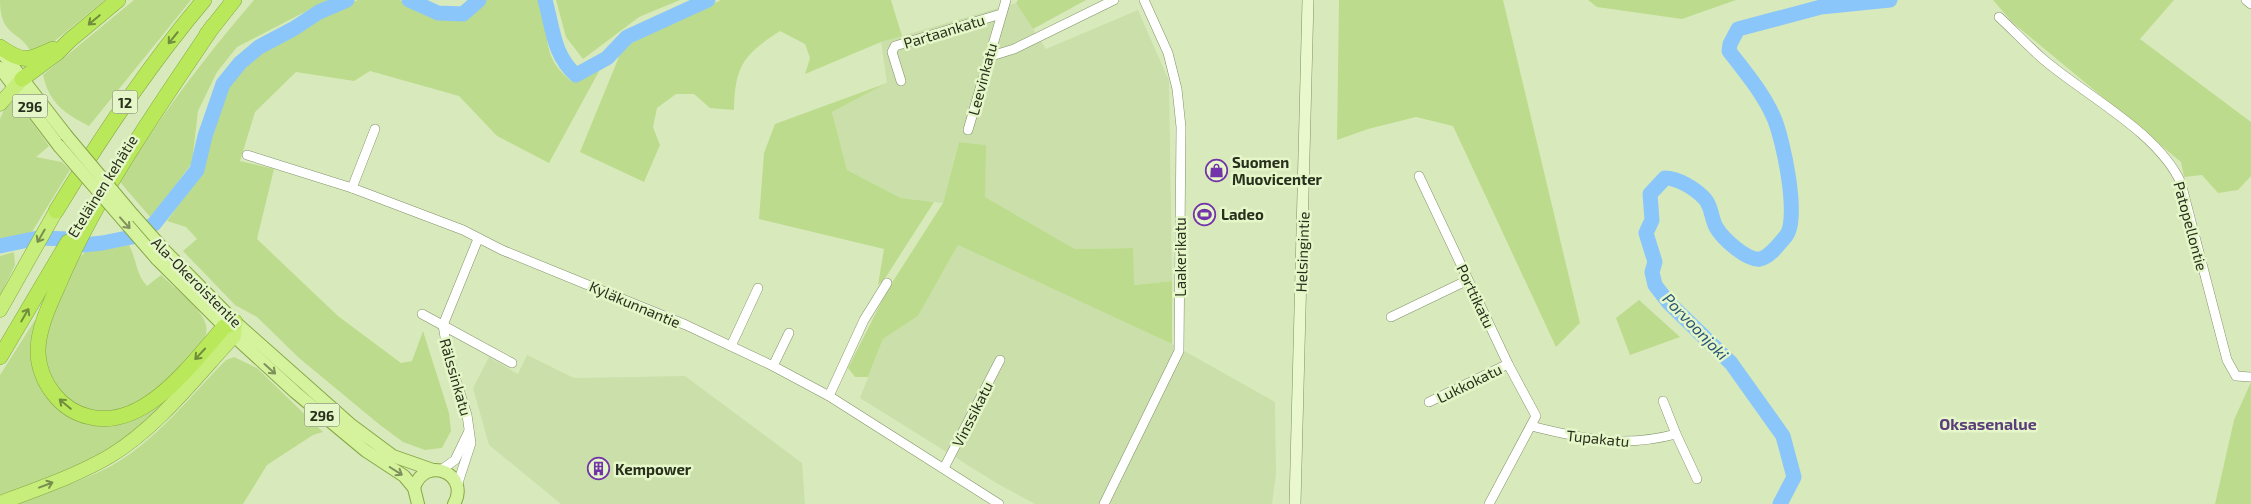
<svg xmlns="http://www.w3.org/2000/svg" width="2251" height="504" font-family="'Exo 2',sans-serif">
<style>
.built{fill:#cadfaa}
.green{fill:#bddb8d}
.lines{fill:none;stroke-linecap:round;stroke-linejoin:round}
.river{stroke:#8bc6fa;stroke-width:15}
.minor-casing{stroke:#819167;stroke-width:10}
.secondary-casing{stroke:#819167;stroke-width:12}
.primary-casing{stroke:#86a845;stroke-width:14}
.trunk-casing{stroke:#86a845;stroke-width:15}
.motorway-casing{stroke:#86a845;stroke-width:16}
.minor{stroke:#fff;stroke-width:9}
.secondary{stroke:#eaf8ce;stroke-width:11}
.primary{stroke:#d5f29c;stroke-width:12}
.trunk{stroke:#c7ee7b;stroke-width:14}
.motorway{stroke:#b9e95a;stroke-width:15}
.primary-bridge-casing{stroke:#86a845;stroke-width:14;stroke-linecap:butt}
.primary-bridge{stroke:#d5f29c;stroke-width:12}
.oneway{stroke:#708c3c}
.oneway2{stroke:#7e905c}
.oneway3{stroke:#788e4c}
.labels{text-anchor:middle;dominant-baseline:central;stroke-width:5;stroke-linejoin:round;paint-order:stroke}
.shield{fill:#e5f7c9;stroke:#616b51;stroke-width:1}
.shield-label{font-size:14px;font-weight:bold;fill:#282f1d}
.street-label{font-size:15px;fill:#282f1d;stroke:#e5f7c9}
.poi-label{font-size:15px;font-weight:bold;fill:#282f1d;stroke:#e5f7c9;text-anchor:start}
.water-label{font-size:16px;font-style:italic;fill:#2a5578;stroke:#e5f7c9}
.neighbourhood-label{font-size:16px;font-weight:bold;fill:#5c3f7a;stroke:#e5f7c9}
</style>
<rect width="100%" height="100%" fill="#d8eabc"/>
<g class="built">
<polygon points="1016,3 1046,49 1138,10 1169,81 1172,281 1133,285 1133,248 1075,249 985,197 985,145 959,142 943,203 901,198 847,170 832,112 887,83 881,42"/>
<polygon points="958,245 1172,344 1275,402 1276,474 1272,504 1035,504 998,484 860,398 883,339 918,316"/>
<polygon points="527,355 574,378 685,376 802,463 805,504 561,504 489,445 473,388 489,357 518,374"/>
</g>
<g class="green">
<path d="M0,0h105l-54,44 -19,10c-12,-25 -32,-16 -32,-54z"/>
<path d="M134,0h57l-102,126c-24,-12 -40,-23 -46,-51z"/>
<path d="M254,0h74l-91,47 -20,25 -19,39 -6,52 -41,55 -31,-36c39,-65 85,-125 134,-182z"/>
<path d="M358,0h42l13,9 23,8 26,2 24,-19h53c14,33 -2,53 32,81l9,-2 23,-15 -54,99 -52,-27 -38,-40 -89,-25 -16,10 -58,-9 -41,40 -15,49 34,8 -17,70 81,77 63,47 11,-2 11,-30 26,82 2,18 -9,17 -17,2 -22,-8 -23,-17 -81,-67 -42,-41 -22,-12 -52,-54 14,-12 -11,-12 -19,-6 35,-49 9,-37 19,-52 33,-32 33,-18 25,-18z"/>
<polygon points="556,0 680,0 639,17 583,59 566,37"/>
<path d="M721,0h170l11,36 -21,6 -76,32 5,-16 -5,-14 -25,-13c-37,24 -45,35 -46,79l-24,-2 -16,-14h-18l-19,14 -4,19 7,18 -16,37 -64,-30 43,-105z"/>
<polygon points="1018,0 1086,0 1033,29 1016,3"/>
<polygon points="1339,0 1503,0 1580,323 1556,347 1453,126 1416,117 1368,129 1337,140"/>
<polygon points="1588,0 1736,0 1682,19 1597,7"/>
<polygon points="1993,0 2174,0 2140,39 2251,122 2251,176 2238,190 2218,193 2202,175 2184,177 2181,162 2012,22"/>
<polygon points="887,83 832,112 847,170 901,198 934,202 884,280 878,285 884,249 759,219 764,153 775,124"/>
<polygon points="13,102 18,103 49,146 36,157 62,162 70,170 30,235 0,239 0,119 4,110"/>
<polygon points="959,142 986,145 985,197 1075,249 1133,248 1134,285 1172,281 1172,344 958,245 918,316 883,339 868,377 855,377 848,368 888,289 943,203"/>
<path d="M129,245c8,15 6,27 18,41l14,-11c12,12 42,34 45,50 4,16 -16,31 -25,40 -10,10 -19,23 -29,31 -28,20 -73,26 -95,-7 -7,-11 -15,-25 -14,-39 3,-31 23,-63 35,-92l8,-6z"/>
<polygon points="14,252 15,265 0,296 0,256"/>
<polygon points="1639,300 1680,337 1630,355 1616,318"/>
<path d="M35,320l2,4 5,61 72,40 95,-67c-32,32 -62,71 -102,93 -34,19 -71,31 -107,45v-121z"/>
<path d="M234,357l23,11 66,64 -10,3 -46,30 -24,39h-229c32,-12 67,-22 97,-38 45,-25 79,-70 115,-106z"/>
<polygon points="2251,382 2251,504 2215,504 2234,420"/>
</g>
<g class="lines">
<g class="river">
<polyline points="409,0 438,13 463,14 479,0"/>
<path d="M545,0c8,28 8,55 31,75l31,-17 20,-21 81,-37"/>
<polyline points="0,246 38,238 70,239 84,245 102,243 132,237 154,224 197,170 205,136 223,84 240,63 259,47 293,29 319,12 347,0"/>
<path d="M1780,504l14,-27 -11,-41 -52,-73 -63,-61 -13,-17 -3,-13 3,-10 -9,-29 6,-13 -2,-26 15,-16c13,0 31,11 40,21 7,8 6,19 11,28 6,11 31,34 44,32 10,-2 19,-15 26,-23 14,-18 -3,-97 -12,-118 -11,-25 -28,-45 -45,-67l1,-7 8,-15 83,-22 69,-7"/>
</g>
<defs>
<g id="minor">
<polyline points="2246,0 2251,4"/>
<path d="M1999,17c15,14 29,29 44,42 43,37 115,73 138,124l46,177 9,16 15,1"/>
<polyline points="988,57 1014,49 1114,0"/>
<polyline points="901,81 892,52 895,46 1001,14"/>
<polyline points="968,130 1006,0"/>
<polyline points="247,155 352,188 463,230 502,250 686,325 773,366 829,396 999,504"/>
<polyline points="1419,176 1508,364 1536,416 1489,504"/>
<polyline points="352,188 375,129"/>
<polyline points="422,314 512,363"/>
<polyline points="1391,317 1468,280"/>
<polyline points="731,346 758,288"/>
<polyline points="773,366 789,333"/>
<polyline points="829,396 864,320 887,283"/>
<polyline points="1663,401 1676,434"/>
<polyline points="1429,402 1508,364"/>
<path d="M1531,426c52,13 93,22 145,8l21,45"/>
<polyline points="944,468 1000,360"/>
<polyline points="441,470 455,460 469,431"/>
<polyline points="457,486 471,443 467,415 448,355 443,325 478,239"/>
<polyline points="1104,504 1179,351 1181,127 1177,89 1168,53 1144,0"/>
</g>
<polyline id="secondary" points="1295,504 1308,0"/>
<g id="primary">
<polyline points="0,50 66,135"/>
<polyline points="0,68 59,146"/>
<polyline points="133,215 165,251 235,322 350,424 393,456 433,470"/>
<polyline points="157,259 234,336 295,392 366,451 404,476 414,488 418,504"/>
<path d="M414,488c11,-34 57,-14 40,16"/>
</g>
<g id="trunk">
<polyline points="0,104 22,79"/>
<polyline points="0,310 56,211"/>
<path d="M0,503c37,-14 76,-27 110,-47 48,-29 85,-78 124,-120l1,-14"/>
</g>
<g id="motorway">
<path d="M213,26c-56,84 -116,167 -155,260 -9,20 -21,45 -20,68 2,29 23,57 52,63 55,13 102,-54 134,-90l11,-5"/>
<polyline points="207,34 234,0"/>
<path d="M0,47c23,16 28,14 53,2"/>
<polyline points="22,79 57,53 70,40 118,0"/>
<path d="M56,211c45,-74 92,-145 148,-211"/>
<polyline points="0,357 68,242"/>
</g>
</defs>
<use href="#minor" class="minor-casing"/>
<use href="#secondary" class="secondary-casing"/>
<use href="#primary" class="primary-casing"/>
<use href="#trunk" class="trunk-casing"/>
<use href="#motorway" class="motorway-casing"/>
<use href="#minor" class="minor"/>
<use href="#secondary" class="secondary"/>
<use href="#primary" class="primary"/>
<use href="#trunk" class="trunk"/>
<use href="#motorway" class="motorway"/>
<defs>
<g id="primary-bridge">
<polyline points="66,135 133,215"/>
<polyline points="59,146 157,259"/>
</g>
</defs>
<use href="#primary-bridge" class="primary-bridge-casing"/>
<use href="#primary-bridge" class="primary-bridge"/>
</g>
<defs><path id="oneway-shaft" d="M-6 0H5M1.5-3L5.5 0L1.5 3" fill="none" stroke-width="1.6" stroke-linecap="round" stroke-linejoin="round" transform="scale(1.25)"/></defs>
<g class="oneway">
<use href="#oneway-shaft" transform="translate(94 20) rotate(140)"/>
<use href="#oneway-shaft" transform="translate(173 38) rotate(129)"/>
<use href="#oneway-shaft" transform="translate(25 315) rotate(-60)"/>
<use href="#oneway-shaft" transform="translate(200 354) rotate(133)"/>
<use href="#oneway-shaft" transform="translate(65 404) rotate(-140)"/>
</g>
<g class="oneway2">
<use href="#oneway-shaft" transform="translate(125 223) rotate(48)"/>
<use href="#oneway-shaft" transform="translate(270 369) rotate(42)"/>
<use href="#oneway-shaft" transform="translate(396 471) rotate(32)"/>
</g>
<g class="oneway3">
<use href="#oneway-shaft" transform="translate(41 236) rotate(120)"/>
<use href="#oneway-shaft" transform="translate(46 485) rotate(-21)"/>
</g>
<defs>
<symbol id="shop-ring" viewBox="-11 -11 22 22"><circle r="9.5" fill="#e5f7c9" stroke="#7434a9" stroke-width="1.5"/><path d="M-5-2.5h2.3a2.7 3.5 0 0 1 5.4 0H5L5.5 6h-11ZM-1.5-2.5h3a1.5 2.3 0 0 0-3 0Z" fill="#7434a9"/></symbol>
<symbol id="stadium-ring" viewBox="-11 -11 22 22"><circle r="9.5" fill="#e5f7c9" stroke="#7434a9" stroke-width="1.5"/><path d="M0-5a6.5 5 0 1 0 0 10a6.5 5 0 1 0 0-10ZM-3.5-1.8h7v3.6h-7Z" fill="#7434a9"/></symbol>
<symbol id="building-ring" viewBox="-11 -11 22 22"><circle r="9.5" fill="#e5f7c9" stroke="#7434a9" stroke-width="1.5"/><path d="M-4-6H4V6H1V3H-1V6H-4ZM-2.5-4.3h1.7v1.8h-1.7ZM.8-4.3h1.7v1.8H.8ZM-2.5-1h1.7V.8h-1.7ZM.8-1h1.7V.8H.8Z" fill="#7434a9"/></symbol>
</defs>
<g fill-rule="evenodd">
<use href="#shop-ring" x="1204" y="158" width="25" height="25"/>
<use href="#stadium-ring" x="1192" y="202" width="25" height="25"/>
<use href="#building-ring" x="586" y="456" width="25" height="25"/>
</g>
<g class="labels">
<g class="shield">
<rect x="112.5" y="90.5" width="25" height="23" rx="4"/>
<rect x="12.5" y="94.5" width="35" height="23" rx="4"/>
<rect x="304.5" y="403.5" width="35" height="23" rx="4"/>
</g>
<g class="shield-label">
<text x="125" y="102">12</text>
<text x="30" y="106">296</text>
<text x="322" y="415">296</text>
</g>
<g class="street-label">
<text transform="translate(944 31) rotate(-17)">Partaankatu</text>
<text transform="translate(982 79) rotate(-75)">Leevinkatu</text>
<text transform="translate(102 186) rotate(-58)">Eteläinen kehätie</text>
<text transform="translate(2191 226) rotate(75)">Patopellontie</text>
<text transform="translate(1302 252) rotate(-88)">Helsingintie</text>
<text transform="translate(1180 257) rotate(-90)">Laakerikatu</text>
<text transform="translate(197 282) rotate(45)">Ala-Okeroistentie</text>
<text transform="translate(1476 296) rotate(65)">Porttikatu</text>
<text transform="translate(635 304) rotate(23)">Kyläkunnantie</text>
<text transform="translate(456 377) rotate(74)">Rälssinkatu</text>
<text transform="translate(1469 383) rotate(-26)">Lukkokatu</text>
<text transform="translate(972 414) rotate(-63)">Vinssikatu</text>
<text transform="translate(1598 438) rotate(6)">Tupakatu</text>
</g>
<g class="poi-label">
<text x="1232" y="162">Suomen<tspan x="1232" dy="17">Muovicenter</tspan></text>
<text x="1221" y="214">Ladeo</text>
<text x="615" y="469">Kempower</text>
</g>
<g class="water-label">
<text transform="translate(1696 326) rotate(46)">Porvoonjoki</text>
</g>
<g class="neighbourhood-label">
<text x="1988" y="423">Oksasenalue</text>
</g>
</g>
</svg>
